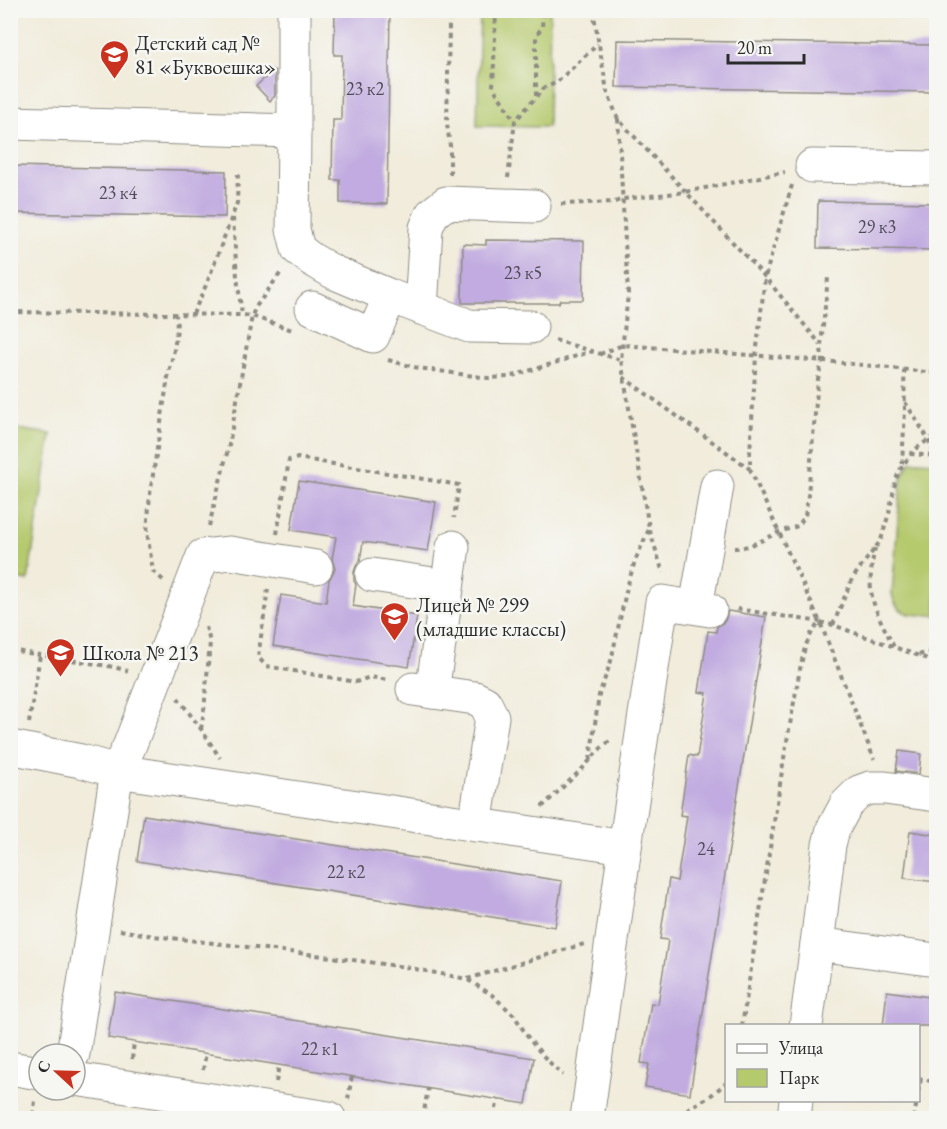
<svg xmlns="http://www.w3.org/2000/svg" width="947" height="1129" font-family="'EB Garamond',serif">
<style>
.green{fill:#b5c96d;stroke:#707a4c;stroke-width:1.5}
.building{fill:#c1abe0}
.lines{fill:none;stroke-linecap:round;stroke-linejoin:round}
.minor-casing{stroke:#8e8c83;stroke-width:35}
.path{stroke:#8e8c83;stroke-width:4;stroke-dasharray:4.5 4.5;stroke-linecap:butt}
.minor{stroke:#fff;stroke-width:33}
.labels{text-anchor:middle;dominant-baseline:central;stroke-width:5;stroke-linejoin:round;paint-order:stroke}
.number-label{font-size:18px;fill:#504b58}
.poi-label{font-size:21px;fill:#2b2b2b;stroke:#f6f6f2;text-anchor:start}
</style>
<rect width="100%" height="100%" fill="#f6f6f2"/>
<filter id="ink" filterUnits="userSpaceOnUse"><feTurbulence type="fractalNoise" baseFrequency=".0167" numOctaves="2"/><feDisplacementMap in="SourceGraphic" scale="12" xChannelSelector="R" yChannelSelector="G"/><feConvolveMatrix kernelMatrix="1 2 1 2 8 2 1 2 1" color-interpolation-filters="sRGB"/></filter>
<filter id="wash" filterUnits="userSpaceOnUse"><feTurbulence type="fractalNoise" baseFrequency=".008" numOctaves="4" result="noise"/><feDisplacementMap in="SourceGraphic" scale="24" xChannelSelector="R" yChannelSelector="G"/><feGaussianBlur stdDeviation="1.35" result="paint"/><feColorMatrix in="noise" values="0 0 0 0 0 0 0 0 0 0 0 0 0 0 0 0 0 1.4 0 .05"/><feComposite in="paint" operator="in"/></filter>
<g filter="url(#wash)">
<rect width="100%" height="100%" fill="#f1ecdb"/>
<g class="green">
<polygon points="480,11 550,11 548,127 477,126"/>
<polygon points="10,428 51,434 28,581 11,578"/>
<path d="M917,461l19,1v153c-20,-1 -39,4 -44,-21l9,-112 2,-8 7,-12z"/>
</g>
<g id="blocks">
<g class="building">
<polygon points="335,10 390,10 387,204 340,203 340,180 332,180 333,120 341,120 342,55 334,55"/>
<polygon points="617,40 936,45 936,92 616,87"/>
<polygon points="274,70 275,71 275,96 270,101 256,86"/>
<polygon points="10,166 226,171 225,217 10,213"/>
<polygon points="818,201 936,203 936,250 817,248"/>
<polygon points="486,240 584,241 583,300 560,300 559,303 462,303 463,244 486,245"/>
<polygon points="299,481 436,502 428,551 363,542 360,561 357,564 354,572 354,581 356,584 353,606 417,616 409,667 273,646 281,595 326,602 329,580 335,569 332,559 336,537 291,530"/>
<polygon points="728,611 766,617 690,1094 645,1087 649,1064 641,1063 651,1003 658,1004 668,940 660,939 669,879 677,881 687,816 680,815 689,755 697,757 707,693 699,692 708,631 716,632 717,627 725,621"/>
<polygon points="899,751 921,754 919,774 896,771"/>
<polygon points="144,815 562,881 555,927 137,861"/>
<polygon points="910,831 936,835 936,882 904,878"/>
<polygon points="887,991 936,998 936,1026 883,1026"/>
<polygon points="115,992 534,1058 526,1104 108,1038"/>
</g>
</g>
</g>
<g filter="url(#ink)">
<use href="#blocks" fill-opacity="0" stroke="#8e8c83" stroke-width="1.5"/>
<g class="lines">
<defs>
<g id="minor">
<polyline points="10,123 294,131 294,10"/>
<polyline points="294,131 293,229 298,249 311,259 333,272 390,296 469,326 531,327"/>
<polyline points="812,166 936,168"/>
<polyline points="312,308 373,336 390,296"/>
<polyline points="421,308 426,228 432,214 446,203 534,206"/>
<polyline points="372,575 447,586"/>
<polyline points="696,607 717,486"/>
<polyline points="413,689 475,698 485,703 492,717 475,825"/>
<polyline points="432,692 453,547"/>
<polyline points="10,747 81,761 117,771 625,847"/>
<polyline points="817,944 829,845 833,829 846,805 859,792 870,788 885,788 936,795"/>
<polyline points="806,1026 817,944 936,960"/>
<polyline points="73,1054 117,771 129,747 203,556 230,553 316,567"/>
<polyline points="10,1068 39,1073"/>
<polyline points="75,1079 329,1118"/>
<polyline points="587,1118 625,847 662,602 710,610"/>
<polyline points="794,1118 796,1100"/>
</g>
</defs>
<use href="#minor" class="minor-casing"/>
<g class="path">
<polyline points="496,10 493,87 515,121"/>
<polyline points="593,10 607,91 618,119 765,277 821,345"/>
<polyline points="536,96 536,36 542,27 543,14 541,10"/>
<polyline points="618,119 628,294 621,360 649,528 663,573"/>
<polyline points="450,174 450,146 447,124 449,26 451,10"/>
<polyline points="508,178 515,121 544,88 556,83 598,44"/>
<polyline points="792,185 765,277 756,356 750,453 750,469 820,622 874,759"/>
<polyline points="561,204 615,202 623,199 685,192 785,172"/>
<polyline points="233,218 237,277 242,315"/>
<polyline points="10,312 242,315 252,316 292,330"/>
<polyline points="193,314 207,283 237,203 238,173"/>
<polyline points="555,340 621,360"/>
<polyline points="600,354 623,345 825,361 936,373"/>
<polyline points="388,360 418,368 488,378 509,377 593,351"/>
<polyline points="623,377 750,469"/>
<polyline points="905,402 929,440 934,455"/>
<polyline points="910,454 936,456"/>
<polyline points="902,464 905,411 904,370"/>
<polyline points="209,526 229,445 252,316 255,308 282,271"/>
<polyline points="277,534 289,460 298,458 459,485 454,518"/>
<path d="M734,548c17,0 30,-9 45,-16 6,-2 13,-4 19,-6l7,-10 3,-21 10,-116 4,-18 -1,-16 7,-67"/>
<path d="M875,548c-4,19 -7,38 -1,56 5,15 13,29 20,43"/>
<polyline points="163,580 153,571 147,532 150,494 168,377 174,350 177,329 176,315"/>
<polyline points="268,589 258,657 266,666 356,682 370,677 388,680"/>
<polyline points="737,609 820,622"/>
<polyline points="833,625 852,579 881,540 889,513 896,479 900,470 913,451 936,434"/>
<polyline points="10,650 114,667 128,671"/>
<polyline points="919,655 936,649"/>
<polyline points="178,698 201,729 220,758"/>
<polyline points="29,723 40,655"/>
<polyline points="201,729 204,711 210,642 206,627"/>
<polyline points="590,760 599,695 611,661 627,587 635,561 649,529"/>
<polyline points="542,807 583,768 599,750 612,739"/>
<polyline points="120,930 154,936 316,955 405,967 467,979 584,944"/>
<polyline points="468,980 492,995 514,1015 529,1039 547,1060 563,1075"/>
<polyline points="742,1026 785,752 800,669 805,647 812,632 820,622 833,625 936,662"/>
<polyline points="132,1059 134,1042"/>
<polyline points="203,1070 206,1053"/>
<polyline points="918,1078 936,1082"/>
<polyline points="276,1082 279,1065"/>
<polyline points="918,1092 921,1079"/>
<polyline points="348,1099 352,1076"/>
<polyline points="33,1115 35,1101"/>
<polyline points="423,1118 428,1088"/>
<polyline points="494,1118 498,1099"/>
<polyline points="671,1118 709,1097 726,1083"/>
<polyline points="914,1118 917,1100"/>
</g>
<use href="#minor" class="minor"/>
</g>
</g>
<defs>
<symbol id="school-pin" viewBox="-11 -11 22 30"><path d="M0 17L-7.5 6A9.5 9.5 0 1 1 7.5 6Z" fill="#c8321e" stroke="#f6f6f2"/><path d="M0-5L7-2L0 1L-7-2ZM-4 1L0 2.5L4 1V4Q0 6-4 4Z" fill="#fff"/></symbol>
</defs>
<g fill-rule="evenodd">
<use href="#school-pin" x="98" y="38" width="33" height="45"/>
<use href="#school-pin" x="378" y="600" width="33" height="45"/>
<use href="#school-pin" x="44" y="636" width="33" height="45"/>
</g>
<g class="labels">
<g class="number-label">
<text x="365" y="88">23 к2</text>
<text x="118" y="192">23 к4</text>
<text x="877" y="226">29 к3</text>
<text x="523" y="272">23 к5</text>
<text x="706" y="848">24</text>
<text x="346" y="871">22 к2</text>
<text x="320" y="1048">22 к1</text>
</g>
<g class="poi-label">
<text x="135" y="42">Детский сад №<tspan x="135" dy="24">81 «Буквоешка»</tspan></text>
<text x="416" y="604">Лицей № 299<tspan x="416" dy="24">(младшие классы)</tspan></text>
<text x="82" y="652">Школа № 213</text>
</g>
</g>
<rect width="947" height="1129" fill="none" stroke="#f6f6f2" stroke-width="36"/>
<rect x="725" y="1024" width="195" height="78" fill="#f6f6f2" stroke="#a5a5a2" stroke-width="1.5"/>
<rect x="737" y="1044" width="30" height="9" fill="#ffffff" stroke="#a5a5a2" stroke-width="1.5"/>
<text x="779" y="1054" font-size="18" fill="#2b2b2b">Улица</text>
<rect x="737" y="1069" width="30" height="18" fill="#b5c96d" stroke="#a5a5a2" stroke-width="1.5"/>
<text x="779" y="1084" font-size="18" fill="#2b2b2b">Парк</text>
<g transform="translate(57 1072) rotate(292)"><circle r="28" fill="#f6f6f2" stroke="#a5a5a2" stroke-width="1.5"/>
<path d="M0-4.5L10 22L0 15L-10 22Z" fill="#c8321e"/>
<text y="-9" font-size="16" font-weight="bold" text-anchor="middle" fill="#2b2b2b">С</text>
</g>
<path d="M728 54v9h76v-9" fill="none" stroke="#2b2b2b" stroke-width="3"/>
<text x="737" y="54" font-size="18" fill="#2b2b2b" stroke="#f6f6f2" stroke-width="4.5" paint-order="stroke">20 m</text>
</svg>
